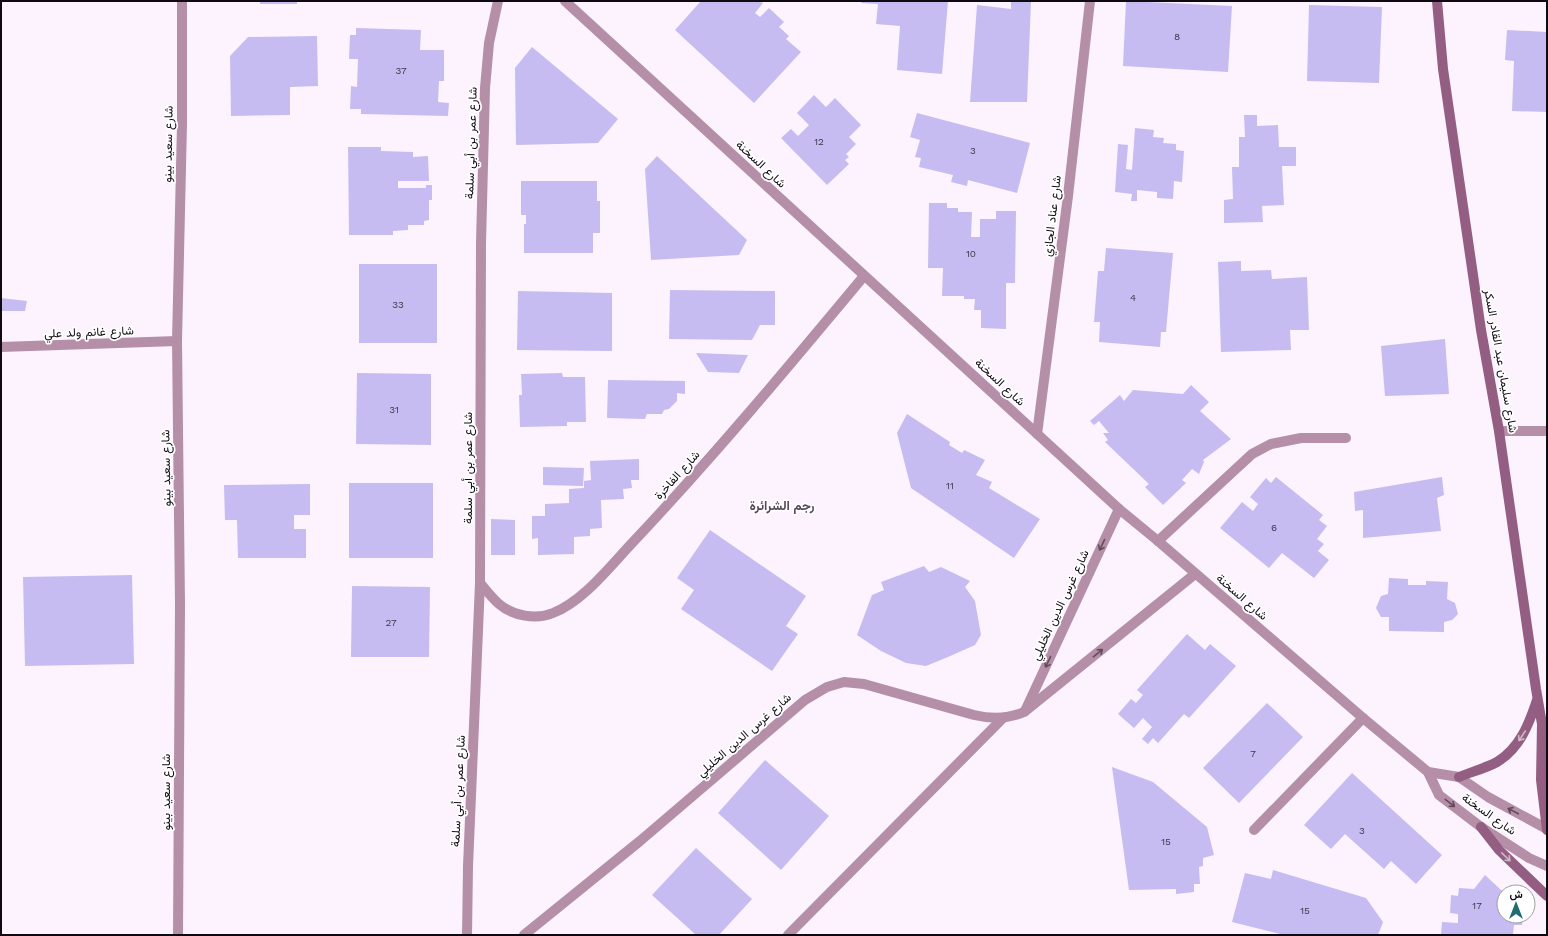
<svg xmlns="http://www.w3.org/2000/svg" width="1548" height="936" font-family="'Work Sans',Vazirmatn,sans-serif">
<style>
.building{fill:#c6bcf1}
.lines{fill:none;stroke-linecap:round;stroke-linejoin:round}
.lane{stroke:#b58fa7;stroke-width:10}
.street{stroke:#b58fa7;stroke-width:10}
.secondary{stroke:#935e81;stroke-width:10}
.oneway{stroke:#624c5c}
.oneway2{stroke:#ceb7c6}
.labels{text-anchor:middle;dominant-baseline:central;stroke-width:3.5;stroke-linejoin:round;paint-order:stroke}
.number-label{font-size:10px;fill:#3d364a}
.street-label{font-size:12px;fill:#0f0912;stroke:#fff}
.neighbourhood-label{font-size:13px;font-weight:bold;fill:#57455d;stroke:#fff}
</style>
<rect width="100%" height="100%" fill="#fcf3ff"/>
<g class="building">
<rect x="260" y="1" width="37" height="3"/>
<polygon points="701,1 759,1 763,3 755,13 760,17 769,8 784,22 779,27 789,36 786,39 801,52 754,103 675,30"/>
<polygon points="862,1 948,1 942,74 897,70 900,26 876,24 878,4 861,3"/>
<polygon points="1011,1 1031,1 1027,102 970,102 977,5 1011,9"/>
<polygon points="1126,1 1232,6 1228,72 1123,66"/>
<polygon points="1309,5 1382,7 1379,83 1307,81"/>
<polygon points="356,28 421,30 420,50 444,50 444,81 439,81 438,102 449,103 448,116 361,114 361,109 350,109 351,86 357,87 358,59 349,59 350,35 356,35"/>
<polygon points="1507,30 1547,32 1547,112 1512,111 1514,61 1505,60"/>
<polygon points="317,36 318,86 290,87 290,115 231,116 230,56 248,37"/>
<polygon points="532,47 618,119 598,143 516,145 515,68"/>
<polygon points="814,95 826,107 835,98 861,125 849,137 856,144 846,154 849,157 845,160 849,164 827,185 781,138 791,129 798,136 809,125 797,113"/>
<polygon points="917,113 1030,143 1017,193 968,180 967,186 951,182 953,175 919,167 921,158 915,157 920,140 910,137"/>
<polygon points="1244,115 1257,115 1257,126 1278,125 1279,147 1296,147 1296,166 1282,166 1284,205 1262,206 1263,222 1224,223 1224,200 1233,199 1232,167 1239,167 1239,137 1245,137"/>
<polygon points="1135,128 1154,130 1153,137 1164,138 1163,143 1176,144 1176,150 1184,151 1182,182 1174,181 1173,199 1157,198 1157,192 1137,190 1137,201 1131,201 1132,194 1115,192 1118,144 1128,145 1126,169 1132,170"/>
<polygon points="348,147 381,147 381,151 413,152 413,157 428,156 429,181 398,181 398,188 426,188 426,185 432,185 432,200 429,200 429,220 424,221 424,225 408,225 408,230 393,231 393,235 349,235"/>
<polygon points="657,156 747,240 739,255 651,260 645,169"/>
<polygon points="521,181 597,181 597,201 600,201 600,233 593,233 593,253 524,253 524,224 526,224 526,215 521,215"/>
<polygon points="929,203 947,203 947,208 958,208 958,212 972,212 971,237 980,237 980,219 996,219 996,211 1016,211 1015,283 1006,283 1006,329 981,328 981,310 974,310 975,299 964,299 964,296 942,296 943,268 928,268"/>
<polygon points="1106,248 1173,253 1166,332 1161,332 1160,347 1099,342 1100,322 1094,322 1098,271 1104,271"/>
<polygon points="1241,261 1241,271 1271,270 1272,279 1307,277 1309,330 1290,330 1291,350 1221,352 1218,262"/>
<rect x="359" y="264" width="78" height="79"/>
<polygon points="670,290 775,291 775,325 760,325 752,340 669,339"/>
<polygon points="518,291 612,293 612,351 517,350"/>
<polygon points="1,298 27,301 25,311 1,311"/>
<polygon points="1445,339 1449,394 1385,396 1381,346"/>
<polygon points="696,353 748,355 739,373 708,372"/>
<polygon points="357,373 431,374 431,445 356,444"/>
<polygon points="562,373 563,377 585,377 586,422 567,422 567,426 520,427 519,395 522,395 521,374"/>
<polygon points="608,380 685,381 685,394 677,393 677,401 669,409 664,410 662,414 647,414 645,419 607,418"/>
<polygon points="1191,385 1209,402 1200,411 1231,439 1203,460 1204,462 1199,474 1192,469 1182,480 1186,483 1163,505 1145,487 1149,484 1105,442 1108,440 1103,433 1109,433 1099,421 1094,425 1090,421 1120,395 1124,401 1133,390 1183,394"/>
<polygon points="907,414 950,442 949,445 962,453 964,450 985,460 976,475 992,482 989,488 1040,519 1014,558 911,488 897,433"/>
<polygon points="639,459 639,480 631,480 632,488 623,489 624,499 601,500 602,528 590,529 590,536 574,537 574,554 538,555 538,538 532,539 532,516 545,516 545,504 569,503 569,489 584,488 584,481 591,480 590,461"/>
<polygon points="543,467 584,468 583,486 543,485"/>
<polygon points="1276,477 1323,515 1319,520 1327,526 1317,539 1324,544 1318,551 1329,560 1314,578 1282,553 1269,568 1220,528 1242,502 1253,511 1258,504 1250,497 1266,478 1271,483"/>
<polygon points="1442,477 1444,495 1437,498 1441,531 1363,538 1363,510 1355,511 1354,492"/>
<rect x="349" y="483" width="84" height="75"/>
<polygon points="310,484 310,515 294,515 294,529 306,529 306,558 238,558 237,520 225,520 224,485"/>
<polygon points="491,519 515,520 515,555 491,555"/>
<polygon points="710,530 806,596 786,626 798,634 772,671 681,609 694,590 677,578"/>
<polygon points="924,566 929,572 941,567 970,581 965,587 975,601 981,635 975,645 948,657 926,666 906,663 881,651 857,635 872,595 884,590 881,582"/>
<polygon points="132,575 134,664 25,666 23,577"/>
<polygon points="1389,578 1408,579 1408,585 1426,585 1426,581 1448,582 1447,599 1455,603 1458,614 1452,620 1444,622 1444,632 1389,631 1389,617 1381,617 1376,608 1381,596 1388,594"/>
<polygon points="352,586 430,587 429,657 351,657"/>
<polygon points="1187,634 1205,650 1210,644 1236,666 1189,718 1184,714 1158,743 1153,738 1148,744 1142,739 1152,727 1143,718 1134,728 1118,714 1131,699 1136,703 1143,695 1137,690"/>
<polygon points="1267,703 1303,737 1239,803 1203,768"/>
<polygon points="765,760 829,816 781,870 718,813"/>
<polygon points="1112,767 1153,782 1207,827 1214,855 1203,858 1203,866 1199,867 1200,884 1194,884 1194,892 1176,894 1176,889 1129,890"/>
<polygon points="1352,773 1442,855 1416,884 1391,861 1384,869 1345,834 1331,849 1304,825"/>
<polygon points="696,848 752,899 719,935 696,935 652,895"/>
<polygon points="1273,870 1366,898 1383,922 1378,935 1284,935 1232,922 1245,873 1271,879"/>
<polygon points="1485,875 1501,890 1514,891 1504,892 1504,916 1523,916 1522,925 1514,925 1513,935 1441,935 1442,922 1458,923 1458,914 1450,913 1451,895 1458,896 1459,888 1474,889"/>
</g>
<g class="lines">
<g class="lane">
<polyline points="1158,541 1252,454 1271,444 1301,438 1346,438"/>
<polyline points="1254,830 1363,718"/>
</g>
<g class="street">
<polyline points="565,1 1119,509 1158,541 1363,718 1428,772 1439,795 1481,827 1529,858 1547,866"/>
<polyline points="1,347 177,341"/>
<polyline points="1499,431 1547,431"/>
<polyline points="1037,434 1068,196 1090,1"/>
<path d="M480,583c6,7 12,15 19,21 14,12 37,16 54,9 31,-12 58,-48 81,-72 80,-85 155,-175 230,-265"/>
<polyline points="1025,711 1119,509"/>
<polyline points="1428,772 1459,777 1488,797 1547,829"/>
<polyline points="178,935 180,604 177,341 182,124 182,1"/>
<polyline points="467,935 468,866 480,583 481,243 485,88 489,43 498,1"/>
<path d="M524,935l116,-94 165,-141 22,-13 17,-5 20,2 110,31c17,4 34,4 50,-3l171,-138"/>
<polyline points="788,935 1003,718"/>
</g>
<g class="secondary">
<polyline points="1437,1 1443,69 1481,330 1499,431 1536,689 1542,724 1541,780 1547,830"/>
<path d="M1459,777c12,-5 27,-9 38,-15 23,-14 32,-38 40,-62"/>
<polyline points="1481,827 1499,850 1547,896"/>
</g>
</g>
<defs><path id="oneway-shaft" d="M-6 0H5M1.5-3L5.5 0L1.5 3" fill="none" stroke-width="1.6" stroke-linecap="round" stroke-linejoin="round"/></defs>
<g class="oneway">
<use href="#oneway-shaft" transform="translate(1102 545) rotate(115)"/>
<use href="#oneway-shaft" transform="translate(1098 653) rotate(-39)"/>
<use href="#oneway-shaft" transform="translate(1048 662) rotate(115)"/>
<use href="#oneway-shaft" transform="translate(1450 803) rotate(38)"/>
<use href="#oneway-shaft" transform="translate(1513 811) rotate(-152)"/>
</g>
<g class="oneway2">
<use href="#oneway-shaft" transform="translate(1522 736) rotate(123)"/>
<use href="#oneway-shaft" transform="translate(1506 857) rotate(44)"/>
</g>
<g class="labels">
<g class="number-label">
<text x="1177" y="36">8</text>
<text x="401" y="70">37</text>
<text x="819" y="141">12</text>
<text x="973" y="150">3</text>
<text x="971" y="253">10</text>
<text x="1133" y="297">4</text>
<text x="398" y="304">33</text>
<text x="394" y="409">31</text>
<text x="950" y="485">11</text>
<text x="1274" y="527">6</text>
<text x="391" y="622">27</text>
<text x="1253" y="753">7</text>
<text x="1362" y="830">3</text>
<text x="1166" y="841">15</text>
<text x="1477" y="905">17</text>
<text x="1305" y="910">15</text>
</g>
<g class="street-label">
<text transform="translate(471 143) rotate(-88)">شارع عمر بن أبي سلمة</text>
<text transform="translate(168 144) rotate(-89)">شارع سعيد بينو</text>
<text transform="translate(761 164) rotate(43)">شارع السخنة</text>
<text transform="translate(1052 216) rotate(-83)">شارع عناد الجازي</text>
<text transform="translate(89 332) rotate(-2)">شارع غانم ولد علي</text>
<text transform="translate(1501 361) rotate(80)">شارع سليمان عبد القادر السكر</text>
<text transform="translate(1000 382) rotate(43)">شارع السخنة</text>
<text transform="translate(166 468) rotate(-91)">شارع سعيد بينو</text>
<text transform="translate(468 468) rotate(-90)">شارع عمر بن أبي سلمة</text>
<text transform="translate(677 475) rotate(-48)">شارع الفاخرة</text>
<text transform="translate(1242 597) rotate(41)">شارع السخنة</text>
<text transform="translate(1060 605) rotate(-65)">شارع غرس الدين الخليلي</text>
<text transform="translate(744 735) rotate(-41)">شارع غرس الدين الخليلي</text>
<text transform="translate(458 791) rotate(-87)">شارع عمر بن أبي سلمة</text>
<text transform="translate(166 792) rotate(-90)">شارع سعيد بينو</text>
<text transform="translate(1489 814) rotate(35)">شارع السخنة</text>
</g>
<g class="neighbourhood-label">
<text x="782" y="505">رجم الشرائرة</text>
</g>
</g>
<rect width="1548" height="936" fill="none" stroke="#0f0912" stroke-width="4"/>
<g transform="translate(1516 904)"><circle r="19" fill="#ffffff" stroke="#9f9da0"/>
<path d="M0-3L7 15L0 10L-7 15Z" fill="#206c70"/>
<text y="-6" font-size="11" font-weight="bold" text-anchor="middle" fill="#0f0912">ش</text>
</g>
</svg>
